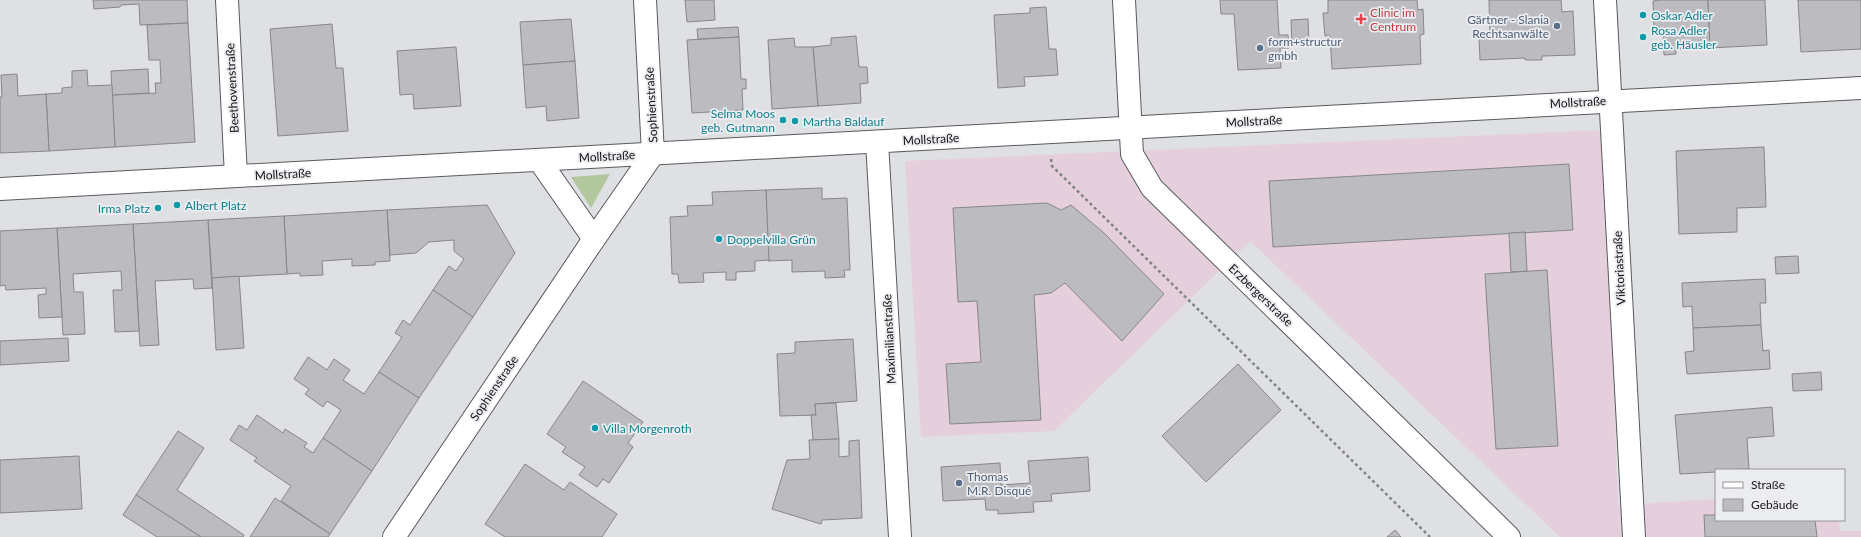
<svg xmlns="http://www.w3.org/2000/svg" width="1861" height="537" font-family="Lato,sans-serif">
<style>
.commercial{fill:#e5cfdc}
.green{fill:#b3c79e}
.building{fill:#bcbbbf;stroke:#87868a}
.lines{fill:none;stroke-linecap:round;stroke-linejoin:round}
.minor-casing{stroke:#585a5d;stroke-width:24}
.path{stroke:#828386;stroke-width:2.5;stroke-dasharray:3 3;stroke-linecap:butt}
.minor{stroke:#fff;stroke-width:22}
.culture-dot{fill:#0f9aa8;stroke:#ecedf1;stroke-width:1.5}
.health-dot{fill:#e0444e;stroke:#ecedf1;stroke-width:1.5}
.service-dot{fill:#5c6f8a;stroke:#ecedf1;stroke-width:1.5}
.labels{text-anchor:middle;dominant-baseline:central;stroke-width:3.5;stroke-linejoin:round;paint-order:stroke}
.health-label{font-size:12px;fill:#be3a42;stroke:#ecedf1;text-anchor:start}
.culture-label{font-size:12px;fill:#0d838f;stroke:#ecedf1;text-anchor:start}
.service-label{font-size:12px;fill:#4e5e75;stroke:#ecedf1;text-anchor:start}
.street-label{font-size:12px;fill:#141415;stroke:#ecedf1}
</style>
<rect width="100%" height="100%" fill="#dee0e4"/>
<polygon class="commercial" points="1605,130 1618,505 1716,499 1716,520 1839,520 1840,531 1861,531 1861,537 1560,537 1250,241 1054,431 921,437 905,161"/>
<polygon class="green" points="610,174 591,208 571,177"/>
<g class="building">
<polygon points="93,0 187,0 188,23 140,25 139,4 121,5 120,7 94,9"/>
<polygon points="685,0 714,0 715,20 687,22"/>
<polygon points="1220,0 1277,0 1279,35 1288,35 1289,48 1280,48 1281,68 1238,70 1234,14 1221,14"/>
<polygon points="1328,0 1417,0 1418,10 1423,9 1424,34 1420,35 1421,64 1332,69 1330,36 1325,36 1323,13 1328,13"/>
<polygon points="1489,0 1561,0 1562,12 1573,11 1575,55 1542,56 1542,60 1525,60 1525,58 1480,60 1479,38 1490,38"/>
<polygon points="1659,0 1708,0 1710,48 1676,49 1676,54 1664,55 1663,28 1654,28 1653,1"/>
<polygon points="1708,0 1765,0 1767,45 1710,48"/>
<polygon points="1798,0 1861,0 1861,49 1801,52"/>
<polygon points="1046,7 1049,49 1056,49 1058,75 1024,77 1025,86 998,88 994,15 1030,13 1030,8"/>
<polygon points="571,19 575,61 523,65 520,22"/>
<polygon points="1308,19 1309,44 1292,45 1291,20"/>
<polygon points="188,23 195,142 115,147 112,95 156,93 155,83 161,83 160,60 149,60 147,25"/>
<polygon points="332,24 336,68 343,68 348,131 278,136 270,29"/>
<polygon points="738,27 739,37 698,39 697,29"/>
<polygon points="856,36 859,67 867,67 868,83 860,84 861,103 818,106 813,47 831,45 831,38"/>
<polygon points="739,37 741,79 746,79 746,89 742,89 743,110 692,113 687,40"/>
<polygon points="794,38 795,47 813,47 818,106 772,109 768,40"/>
<polygon points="456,47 461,106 414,109 413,94 400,95 397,51"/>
<polygon points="575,61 579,118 547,121 546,106 526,108 523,65"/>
<polygon points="148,69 149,93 112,95 111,71"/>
<polygon points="87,70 88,86 112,85 115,147 49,151 46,94 62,93 62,88 72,87 72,71"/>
<polygon points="17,74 18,96 46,94 49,151 0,153 0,97 2,97 1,75"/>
<polygon points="1764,147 1766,207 1737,208 1737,232 1679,234 1676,151"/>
<polygon points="1569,164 1573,230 1273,247 1269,181"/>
<polygon points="822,188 822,199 847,198 850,270 844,270 845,277 825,278 825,271 792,272 792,260 768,261 766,190"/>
<polygon points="766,190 769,260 755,261 755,271 736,272 736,280 726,280 726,272 703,273 704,282 679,283 678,274 672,274 670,217 688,216 687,206 713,205 712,192"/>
<polygon points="1047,203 1061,210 1071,205 1104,233 1164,294 1122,341 1065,283 1051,293 1034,295 1041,420 950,424 946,364 981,362 977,301 958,302 953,208"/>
<polygon points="487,205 515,253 473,317 433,290 449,266 456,271 464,259 454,251 454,240 429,242 416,253 390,255 387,210"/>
<polygon points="387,210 390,261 375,262 375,265 352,266 352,259 322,261 323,275 300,276 300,273 287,274 284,216"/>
<polygon points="284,216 287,274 212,278 208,220"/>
<polygon points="208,220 212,288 194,289 193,279 155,281 159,345 140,346 133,224"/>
<polygon points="133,224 139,331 115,332 113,290 122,290 121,271 73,274 74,292 83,292 85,334 63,335 57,228"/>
<polygon points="57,228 62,317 39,318 38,295 46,294 46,288 6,290 5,285 0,286 0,231"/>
<polygon points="1525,232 1527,271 1511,272 1509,233"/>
<polygon points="1798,256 1799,273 1776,274 1775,257"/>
<polygon points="1547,270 1558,446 1496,449 1485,274"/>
<polygon points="239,276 244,348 216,350 212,278"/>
<polygon points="1765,279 1766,303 1760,303 1761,325 1693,328 1692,306 1683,307 1682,283"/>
<polygon points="433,290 473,317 419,398 379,372 402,337 395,333 403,320 410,325"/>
<polygon points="1761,325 1763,351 1769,350 1770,369 1687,374 1685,352 1694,351 1693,328"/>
<polygon points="68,338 69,361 0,365 0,341"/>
<polygon points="853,339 857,401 815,404 816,415 780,416 777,354 795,353 795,342"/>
<polygon points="308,357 327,370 334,359 350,370 343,380 364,394 379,372 419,398 372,471 323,438 341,410 327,401 323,407 305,394 309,389 294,379"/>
<polygon points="1238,364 1281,410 1206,482 1162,436"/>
<polygon points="1821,372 1822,390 1793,391 1792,374"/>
<polygon points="583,381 643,422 628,443 633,447 609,483 603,479 597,487 579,475 585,467 562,452 566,447 547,434"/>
<polygon points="836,403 839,439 813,440 811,415 816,415 815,404"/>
<polygon points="1772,407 1774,436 1747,438 1749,469 1716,470 1716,472 1680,474 1675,415"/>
<polygon points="257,415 283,433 285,429 307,443 304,447 313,453 323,438 372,471 330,534 281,501 291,486 254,461 257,458 230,440 239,425 247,430"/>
<polygon points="178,431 204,448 177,490 244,535 243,537 201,537 136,495"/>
<polygon points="839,439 839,457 849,456 849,441 859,440 862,518 822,520 821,524 772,509 787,460 810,459 809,440"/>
<polygon points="79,456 82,509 0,513 0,460"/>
<polygon points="1088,457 1090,491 1051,494 1052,501 1033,502 1034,512 998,514 998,510 986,510 985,499 943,501 941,467 1000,463 1001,485 1030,483 1028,461"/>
<polygon points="525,464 564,490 570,482 617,514 602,537 505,537 485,524"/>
<polygon points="136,495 201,537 157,537 123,515"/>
<polygon points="275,498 330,534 328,537 250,537"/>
<polygon points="1704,515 1716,515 1716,520 1815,520 1817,537 1705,537"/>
<polygon points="1395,530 1401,537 1387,537"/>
</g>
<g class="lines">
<defs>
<g id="minor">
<polyline points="227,0 236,176"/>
<polyline points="1124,0 1132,154 1152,188 1509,537"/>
<polyline points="1605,0 1634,537"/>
<polyline points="877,142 900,537"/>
<polyline points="539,160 594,239"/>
<polyline points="0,189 1861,88"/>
<polyline points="394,537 594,239 653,154 645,0"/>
</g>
</defs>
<use href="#minor" class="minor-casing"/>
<polyline class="path" points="1051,159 1052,166 1430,537"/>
<use href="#minor" class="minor"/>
</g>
<g class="culture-dot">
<circle cx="1643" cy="15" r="4"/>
<circle cx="1643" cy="37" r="4"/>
<circle cx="783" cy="120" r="4"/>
<circle cx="795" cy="121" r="4"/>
<circle cx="177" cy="205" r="4"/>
<circle cx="158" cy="208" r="4"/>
<circle cx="719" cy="239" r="4"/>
<circle cx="595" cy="428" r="4"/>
</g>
<path class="health-dot" d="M1359 13h4v4h4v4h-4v4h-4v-4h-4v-4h4z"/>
<g class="service-dot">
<circle cx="1557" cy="26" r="4"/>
<circle cx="1260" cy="48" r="4"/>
<circle cx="959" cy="483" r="4"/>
</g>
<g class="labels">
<g class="health-label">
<text x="1370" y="12">Clinic im<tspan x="1370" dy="14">Centrum</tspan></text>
</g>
<g class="culture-label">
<text x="1651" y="15">Oskar Adler</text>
<text x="1651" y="30">Rosa Adler<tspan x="1651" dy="14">geb. Häusler</tspan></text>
<text x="775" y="113" text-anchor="end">Selma Moos<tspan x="775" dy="14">geb. Gutmann</tspan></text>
<text x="803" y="121">Martha Baldauf</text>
<text x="185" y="205">Albert Platz</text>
<text x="150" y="208" text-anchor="end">Irma Platz</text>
<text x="727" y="239">Doppelvilla Grün</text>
<text x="603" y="428">Villa Morgenroth</text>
</g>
<g class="service-label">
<text x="1549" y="19" text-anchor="end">Gärtner - Slania<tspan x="1549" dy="14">Rechtsanwälte</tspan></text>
<text x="1268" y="41">form+structur<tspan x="1268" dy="14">gmbh</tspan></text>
<text x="967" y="476">Thomas<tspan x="967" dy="14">M.R. Disqué</tspan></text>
</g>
<g class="street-label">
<text transform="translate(232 88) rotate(-93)">Beethovenstraße</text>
<text transform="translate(1578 102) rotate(-3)">Mollstraße</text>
<text transform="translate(651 105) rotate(-93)">Sophienstraße</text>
<text transform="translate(1254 121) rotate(-3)">Mollstraße</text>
<text transform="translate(931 139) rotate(-3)">Mollstraße</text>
<text transform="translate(607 156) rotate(-3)">Mollstraße</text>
<text transform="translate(283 174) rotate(-3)">Mollstraße</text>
<text transform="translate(1619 268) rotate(-93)">Viktoriastraße</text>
<text transform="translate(1261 295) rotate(44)">Erzbergerstraße</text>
<text transform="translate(889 339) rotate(-93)">Maximilianstraße</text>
<text transform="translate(494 388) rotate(-56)">Sophienstraße</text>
</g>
</g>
<rect x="1715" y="469" width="130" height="52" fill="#ecedf1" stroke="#969699"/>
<rect x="1723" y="482" width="20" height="6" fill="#ffffff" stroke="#969699"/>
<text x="1751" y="489" font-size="12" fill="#141415">Straße</text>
<rect x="1723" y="499" width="20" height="12" fill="#bcbbbf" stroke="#969699"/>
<text x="1751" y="509" font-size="12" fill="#141415">Gebäude</text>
</svg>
